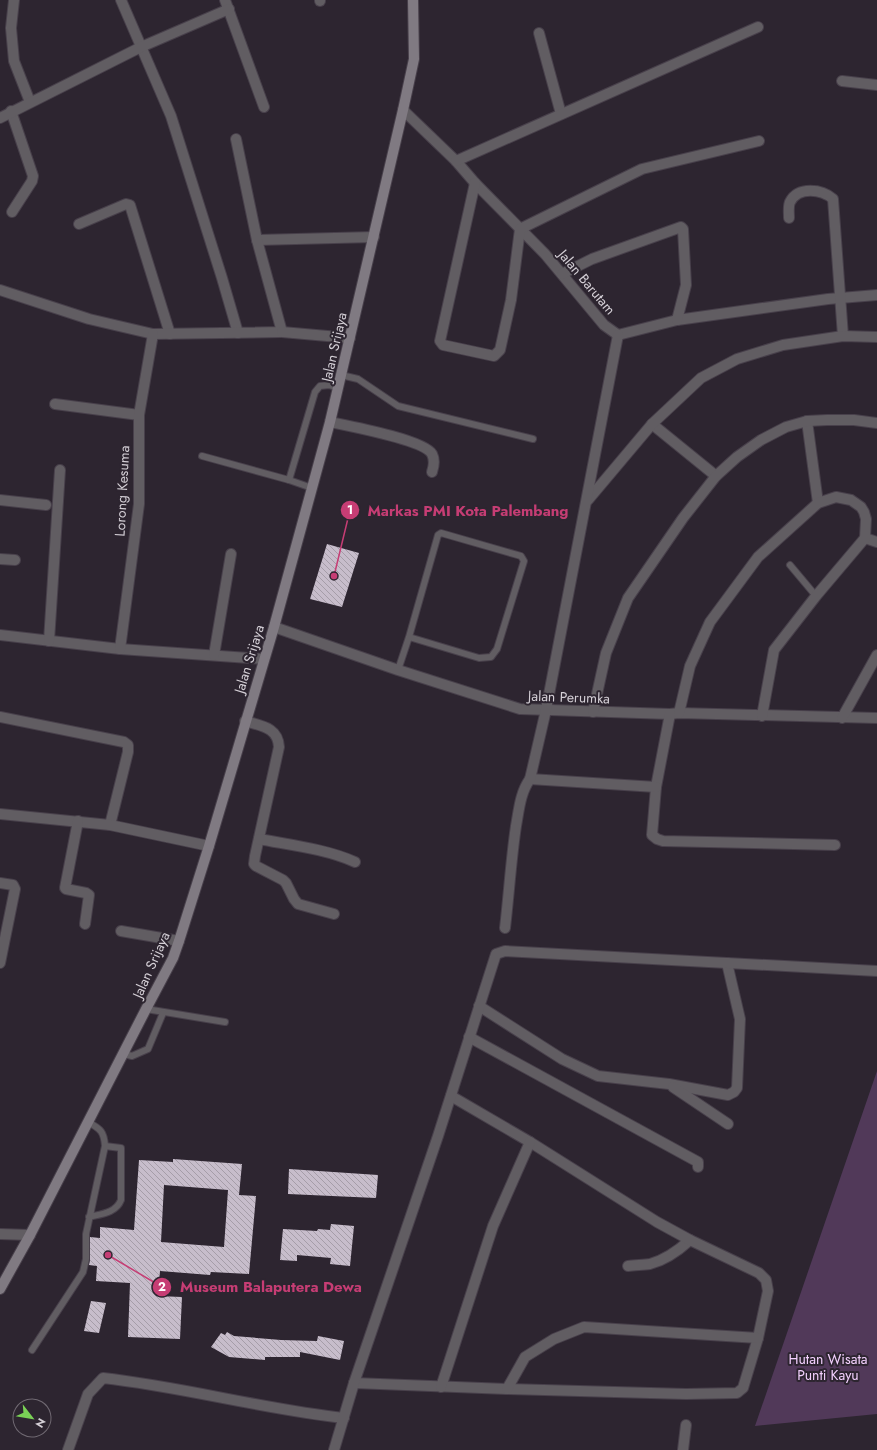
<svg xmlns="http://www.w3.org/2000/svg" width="877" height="1450" font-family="Jost,sans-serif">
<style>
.park{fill:#513959}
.building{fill:url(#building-back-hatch);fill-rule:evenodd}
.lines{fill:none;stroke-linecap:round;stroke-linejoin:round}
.lane-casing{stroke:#48404b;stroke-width:8}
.street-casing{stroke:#48404b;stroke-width:12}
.secondary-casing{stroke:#48404b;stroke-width:12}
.lane{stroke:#615d62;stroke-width:6}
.street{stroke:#615d62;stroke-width:10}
.secondary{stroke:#807a82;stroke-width:10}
.labels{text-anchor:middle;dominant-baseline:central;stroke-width:4;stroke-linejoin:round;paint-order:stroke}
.street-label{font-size:14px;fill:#d4cfd6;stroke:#2d2530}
.park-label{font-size:14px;fill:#f3d0fe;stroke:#2d2530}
.leader{fill:none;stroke:#c63d74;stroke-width:1.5}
.callout-dot{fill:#c63d74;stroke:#2d2530;stroke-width:1.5}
.mark-label{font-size:12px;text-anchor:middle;font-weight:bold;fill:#fff}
.callout-label{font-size:15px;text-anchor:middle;font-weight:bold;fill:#c63d74;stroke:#2d2530;stroke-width:4;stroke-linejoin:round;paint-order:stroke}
</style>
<defs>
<pattern id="building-back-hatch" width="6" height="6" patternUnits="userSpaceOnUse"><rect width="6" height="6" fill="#c7bdcb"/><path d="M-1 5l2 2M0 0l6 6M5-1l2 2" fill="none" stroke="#a59da8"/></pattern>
</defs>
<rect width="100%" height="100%" fill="#2d2530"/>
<polygon class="park" points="877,1071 877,1414 755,1426"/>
<g class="building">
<polygon points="327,544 359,553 342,607 310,599"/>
<path d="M173,1159l69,5 -3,31 17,1 -7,78 -38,-2 -1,3 -50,-4 -2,25 24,1 -2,42 -52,-2 2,-54 -34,-2 1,-15 -8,-1 1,-6v-22l10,1v-11l34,3 5,-70 34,2zM164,1185l64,5 -4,57 -63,-5z"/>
<polygon points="289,1169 378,1175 376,1198 288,1194"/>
<polygon points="331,1224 354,1226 350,1266 330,1264 331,1258 297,1255 297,1261 280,1260 283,1229 317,1231 318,1229 330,1230"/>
<polygon points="91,1301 106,1303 99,1333 84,1331"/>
<polygon points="227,1332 234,1336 281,1340 317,1341 318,1336 344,1341 340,1360 300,1352 300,1357 265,1357 265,1360 229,1357 211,1347 221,1333 225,1335"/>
</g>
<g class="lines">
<defs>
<g id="lane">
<polyline points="341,375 358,379 398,406 533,439"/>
<polyline points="202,456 289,480 312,488"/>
<polyline points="289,480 315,392 320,386 329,385 338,388"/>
<polyline points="790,565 816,596"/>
<polyline points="398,670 409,637 438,535 441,533 521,556 524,561 497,649 491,657 479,658 409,637"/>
<polyline points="146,1009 225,1022"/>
<polyline points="124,1054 132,1056 148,1049 163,1013"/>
<path d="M88,1122c13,7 16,10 17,24"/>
<path d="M32,1350l51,-78 3,-13v-25l19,-88 16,2v52c-5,13 -20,14 -32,17"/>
</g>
<g id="street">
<polyline points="14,0 11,28 14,61 30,102"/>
<polyline points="121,0 171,116 222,278 238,333"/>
<polyline points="225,0 264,107"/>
<polyline points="320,0 320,1"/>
<polyline points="539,33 561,114"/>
<polyline points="842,81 877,85"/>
<polyline points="403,110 456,161 475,183 545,254 604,325 618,335 677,320 828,299 877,295"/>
<polyline points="11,111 33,176 32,181 12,212"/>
<polyline points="0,118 141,47 229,9"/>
<polyline points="456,161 758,27"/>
<polyline points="475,183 440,341 443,345 494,356 500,350 511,300 520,229 642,169 759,141"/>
<path d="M789,218c0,-5 -1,-12 1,-16 8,-16 32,-13 43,-3l10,137"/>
<polyline points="79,224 126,204 130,205 170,334"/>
<polyline points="257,240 374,237"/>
<polyline points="562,274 592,259 681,227 683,229 686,285 677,320"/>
<polyline points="0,290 89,319 153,334 282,332 257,240 236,139"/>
<polyline points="282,332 350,338"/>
<polyline points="55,404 139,415"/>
<polyline points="807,421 818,503"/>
<path d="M330,422c19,4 94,18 102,32 3,6 2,12 0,18"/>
<polyline points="652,424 716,476"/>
<polyline points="0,500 46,505"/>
<polyline points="588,500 652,424 701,378 737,359 783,345 843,336 877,337"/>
<polyline points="865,538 877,542"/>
<polyline points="0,559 15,560"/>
<polyline points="274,627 398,670 520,709 670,714 679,713 877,718"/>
<polyline points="0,635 120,649 264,659"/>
<polyline points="49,641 60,470"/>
<polyline points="120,649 139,504 139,415 153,334"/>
<polyline points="214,655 231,554"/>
<polyline points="593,712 606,653 628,598 683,518 716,476 737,457 761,440 786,427 807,421 827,420 854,420 877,423"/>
<polyline points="679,713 690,666 710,622 758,557 818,503 836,497 851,500 861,507 864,512 866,519 865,538 816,596 774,650 762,716"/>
<polyline points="670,714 656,787 652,835 657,839 663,841 835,845"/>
<polyline points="0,717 124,742 128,745 128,752 110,825"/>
<polyline points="842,718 877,655"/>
<path d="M245,721c16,5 33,6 34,26l-24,109 -1,8 2,2 27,14 3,3 8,16 4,5 36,10"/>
<polyline points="530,779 656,787"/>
<polyline points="0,814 110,825 209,846"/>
<polyline points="78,821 65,888 66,889 86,893 89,895 85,924"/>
<path d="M259,839c31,6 67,10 96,23"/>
<polyline points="0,883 13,885 15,889 0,963"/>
<path d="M505,928c4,-34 6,-68 11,-102 3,-16 4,-33 14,-47l16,-69 72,-375"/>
<polyline points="121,931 179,941"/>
<polyline points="479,1006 562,1059 598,1076 669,1084 728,1095 734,1092 737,1088 740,1019 727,963"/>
<polyline points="469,1037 698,1162 698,1167"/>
<polyline points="673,1087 728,1124"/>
<polyline points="0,1234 30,1235"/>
<path d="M628,1266c7,-1 15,-1 22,-2 15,-4 29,-14 40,-24"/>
<polyline points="354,1383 507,1389 686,1394 737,1393 743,1388 758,1338 768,1291 766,1280 759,1273 690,1240 657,1222 530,1142 451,1096"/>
<polyline points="441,1387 493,1226 530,1142"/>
<polyline points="507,1389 525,1357 554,1339 584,1327 758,1338"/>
<path d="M68,1450l20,-56 15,-16c81,9 159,31 241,40"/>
<polyline points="334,1450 354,1383 438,1136 496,954 505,951 877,971"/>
<polyline points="683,1450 686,1425"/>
</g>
<polyline id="secondary" points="0,1289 30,1235 146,1009 173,958 179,941 209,846 274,627 312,488 330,422 403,110 414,59 413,0"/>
</defs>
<use href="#lane" class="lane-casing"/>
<use href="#street" class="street-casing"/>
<use href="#secondary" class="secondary-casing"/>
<use href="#lane" class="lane"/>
<use href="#street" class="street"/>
<use href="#secondary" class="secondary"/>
</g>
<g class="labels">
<g class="street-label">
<text transform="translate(587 282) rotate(50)">Jalan Barutam</text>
<text transform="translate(334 347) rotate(-77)">Jalan Srijaya</text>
<text transform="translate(122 491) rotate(-87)">Lorong Kesuma</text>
<text transform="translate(249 659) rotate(-73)">Jalan Srijaya</text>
<text transform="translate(569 697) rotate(2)">Jalan Perumka</text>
<text transform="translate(151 965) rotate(-66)">Jalan Srijaya</text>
</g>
<g class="park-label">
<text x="828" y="1359">Hutan Wisata<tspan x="828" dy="16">Punti Kayu</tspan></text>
</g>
</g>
<path class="leader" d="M334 576L350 510M108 1255L162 1287"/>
<g class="callout-dot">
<circle cx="334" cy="576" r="4"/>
<circle cx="108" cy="1255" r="4"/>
<circle cx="350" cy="510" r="10"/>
<circle cx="162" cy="1287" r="10"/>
</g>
<g class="mark-label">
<text x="350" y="514">1</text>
<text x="162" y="1291">2</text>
</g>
<g class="callout-label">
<text x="468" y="516">Markas PMI Kota Palembang</text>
<text x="271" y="1292">Museum Balaputera Dewa</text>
</g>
<g transform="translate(32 1418) rotate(121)"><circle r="19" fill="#2d2530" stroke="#706972"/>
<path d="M0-3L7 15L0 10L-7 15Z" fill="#7ad156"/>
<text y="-6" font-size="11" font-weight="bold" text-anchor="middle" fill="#d4cfd6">N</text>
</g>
</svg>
